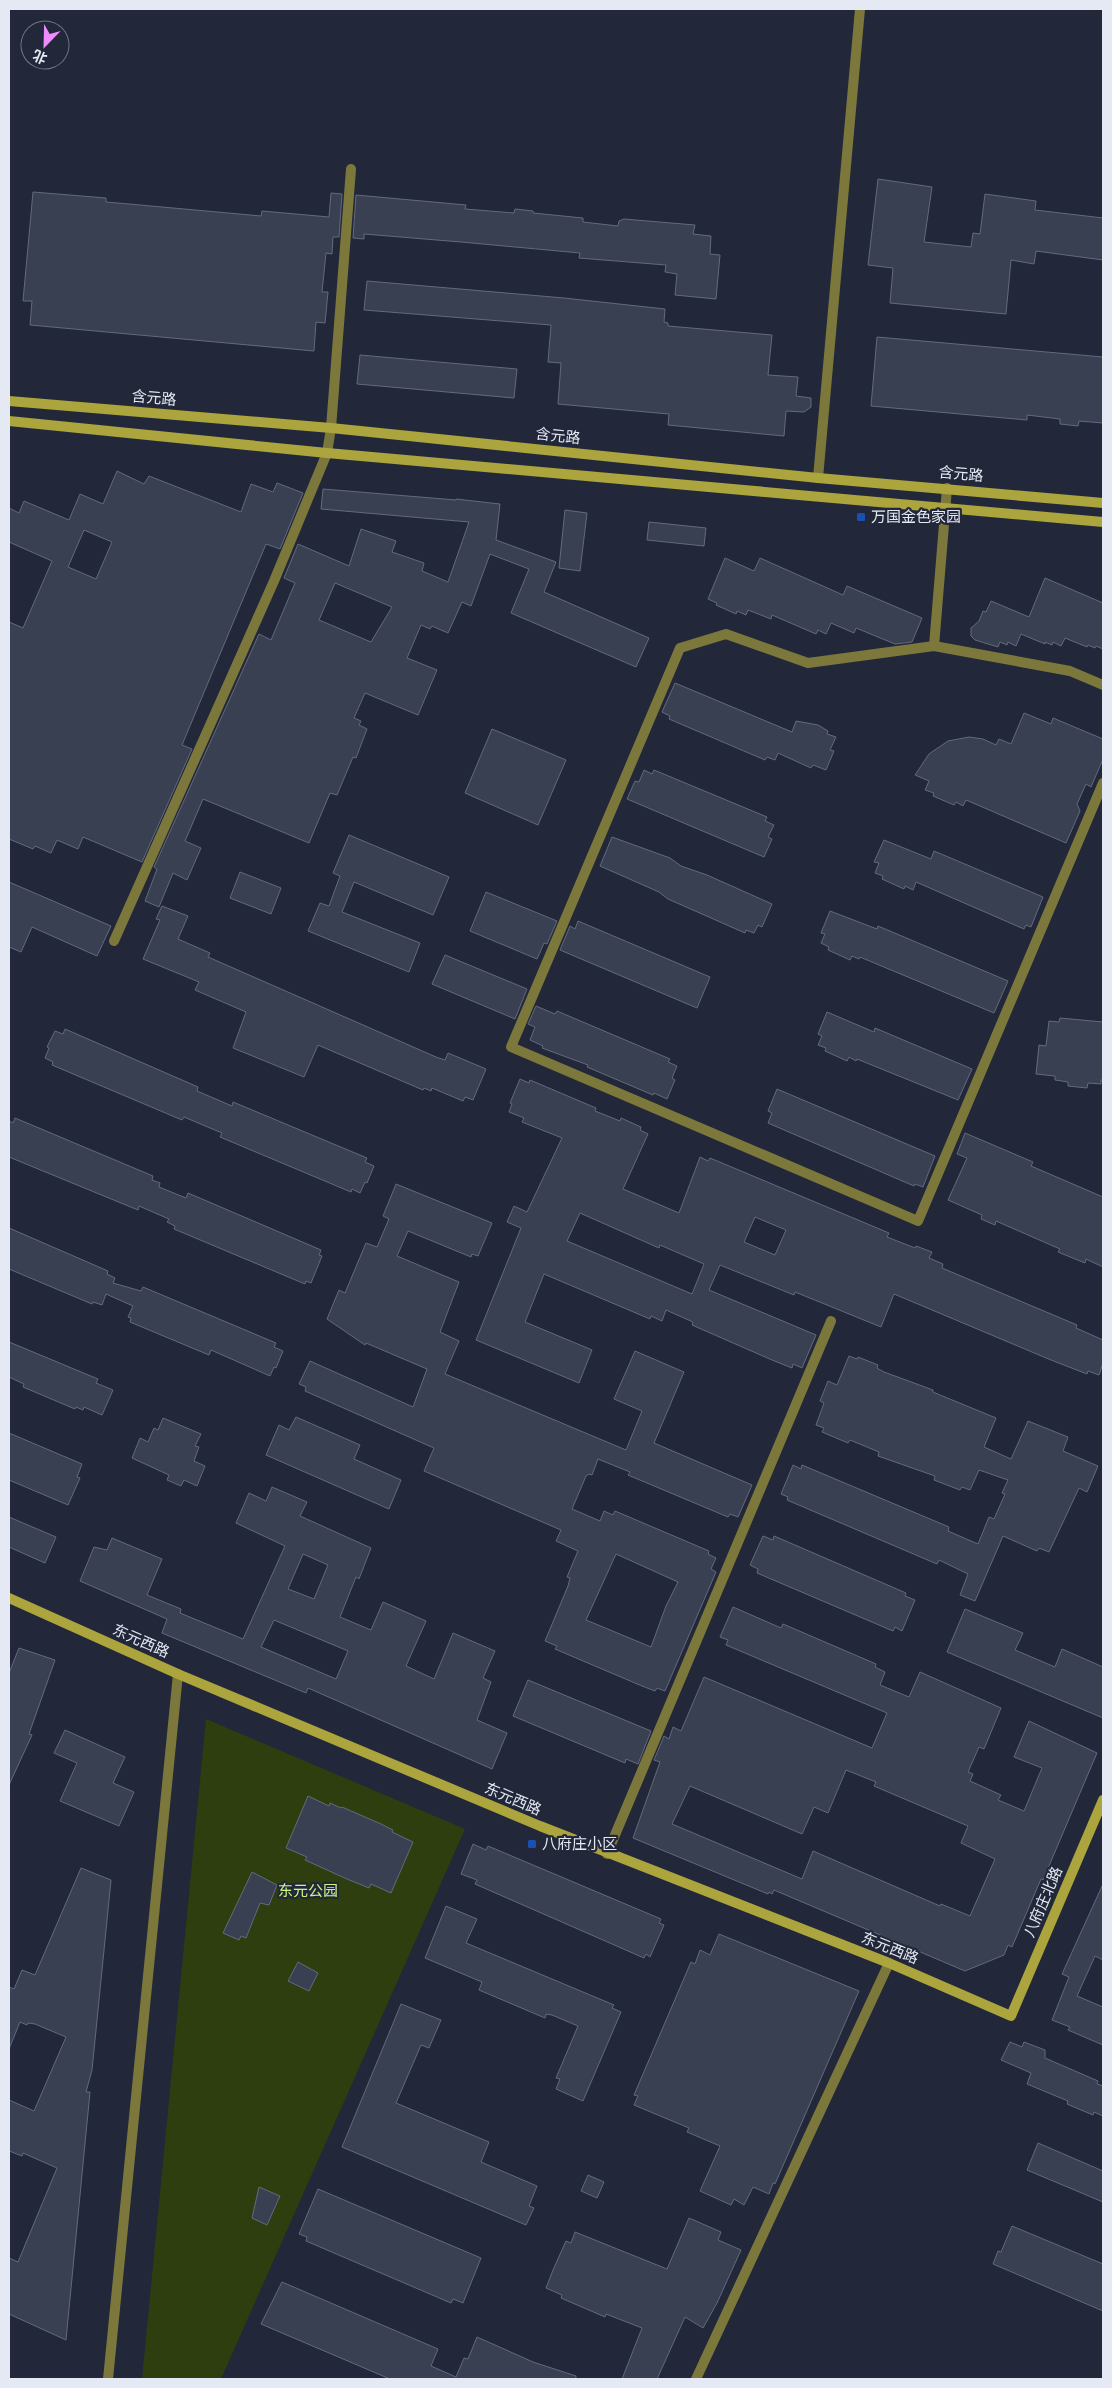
<svg xmlns="http://www.w3.org/2000/svg" width="1112" height="2388" font-family="'DM Sans','Noto Sans SC',sans-serif">
<style>
.green{fill:#2e3e0e}
.building{fill:#394052;stroke:#636a7e;fill-rule:evenodd}
.lines{fill:none;stroke-linecap:round;stroke-linejoin:round}
.street{stroke:#7c783b;stroke-width:10}
.secondary{stroke:#aca53d;stroke-width:10}
.transit-dot{fill:#1a4fb4;stroke:#222839;stroke-width:2}
.labels{text-anchor:middle;dominant-baseline:central;stroke-width:4.5;stroke-linejoin:round;paint-order:stroke}
.street-label{font-size:15px;fill:#e4e9f4;stroke:#222839}
.poi-label{font-size:15px;fill:#e4e9f4;stroke:#222839;text-anchor:start}
.park-label{font-size:15px;fill:#caf680;stroke:#222839}
</style>
<rect width="100%" height="100%" fill="#222839"/>
<polygon class="green" points="206,1719 465,1829 221,2379 142,2379"/>
<g class="building">
<polygon points="878,179 932,187 924,242 971,247 973,233 980,234 985,194 1036,201 1035,210 1103,218 1103,260 1036,251 1034,264 1011,260 1006,314 890,303 893,268 868,265"/>
<polygon points="33,192 106,198 106,202 129,204 261,216 262,211 329,217 331,193 342,194 339,237 333,237 332,254 326,253 322,292 328,292 325,323 316,322 314,351 30,325 32,301 23,301"/>
<polygon points="356,195 466,205 465,209 514,213 515,209 533,211 533,213 583,218 583,222 618,226 619,221 624,219 695,225 693,234 711,236 710,254 720,255 716,299 675,295 677,274 665,272 666,265 579,258 580,253 461,242 364,234 364,239 353,238"/>
<polygon points="367,281 564,298 665,309 664,322 668,323 668,326 772,335 768,375 798,377 796,396 811,398 811,407 804,412 786,411 784,436 668,425 669,414 558,404 561,363 548,362 551,325 364,310"/>
<polygon points="877,337 1103,357 1103,423 1079,421 1078,426 1060,424 1060,419 1027,415 1027,420 871,406"/>
<polygon points="360,355 517,369 514,398 357,384"/>
<path d="M117,471l27,13 5,-8 92,36 10,-28 22,8 4,-9 26,10 -23,56 -14,-5 -84,201 10,4 -50,113 -59,-25 -5,12 -21,-9 -6,13 -16,-7 -2,3 -24,-10v-217l14,6 29,-67 -43,-19v-34l10,5 5,-12 45,19 11,-26 23,10zM84,530l28,12 -16,37 -28,-12z"/>
<path d="M323,489l133,11v-1l44,5 -4,36 60,22 -12,30 105,46 -13,29 -125,-54 18,-44 -39,-15 -19,52 -9,-4 -14,31 -16,-7 -2,3 -9,-4 -14,33 30,12 -19,45 -53,-22 -11,25 7,3 -2,4 8,4 -11,29 -3,-1 -16,38 -7,-2 -21,50 -106,-44 -18,42 16,7 -14,32 -14,-7 -14,34 -14,-6 12,-32 -3,-2 105,-233 12,6 24,-57 -11,-5 14,-34 51,22 12,-37 35,12 -4,11 32,11 -2,8 26,11 21,-60 -148,-13zM335,583l57,24 -21,35 -52,-22z"/>
<polygon points="565,510 587,513 580,571 559,568"/>
<polygon points="649,522 706,528 704,546 647,540"/>
<polygon points="725,558 754,571 760,558 843,595 847,586 922,618 912,642 895,644 856,628 854,633 831,623 826,634 818,630 816,634 772,615 771,619 748,610 746,615 737,611 736,614 716,605 717,603 708,599"/>
<polygon points="1045,578 1103,603 1103,649 1096,646 1095,648 1088,645 1087,647 1065,638 1061,646 1053,642 1052,645 1045,642 1045,644 1021,634 1016,646 1008,642 1007,645 1000,642 998,647 975,640 971,636 971,628 979,621 983,611 986,612 991,601 1029,617"/>
<polygon points="675,683 792,732 796,721 818,725 828,731 827,734 836,737 830,750 834,751 826,770 813,765 811,768 778,753 775,760 767,757 765,760 669,719 670,716 662,712"/>
<polygon points="1024,713 1051,724 1053,718 1103,739 1103,759 1091,787 1086,784 1077,804 1080,811 1066,843 966,800 963,806 956,802 954,805 933,796 934,793 925,790 929,781 915,775 929,754 948,741 969,737 983,739 996,745 999,739 1011,744"/>
<polygon points="492,729 566,760 538,825 465,793"/>
<polygon points="644,770 652,774 654,770 767,817 765,821 774,825 768,837 772,839 764,857 627,799 635,781 639,782"/>
<polygon points="349,835 449,877 433,915 354,882 342,912 420,943 409,972 308,931 320,903 329,906 340,876 333,873"/>
<polygon points="612,837 670,858 681,866 707,875 772,904 762,927 758,925 754,933 746,930 745,933 668,899 659,892 600,866"/>
<polygon points="884,840 931,859 934,851 1043,897 1031,927 1026,925 1024,929 916,882 913,890 905,886 904,889 882,879 883,876 875,873 879,863 874,862"/>
<polygon points="240,872 281,888 271,914 230,898"/>
<polygon points="9,882 111,926 97,956 32,927 21,952 9,947"/>
<polygon points="486,892 557,921 547,944 544,943 537,959 470,931"/>
<polygon points="162,906 188,916 178,939 210,953 208,957 436,1057 445,1060 448,1053 486,1069 473,1100 465,1097 463,1101 432,1088 431,1091 424,1088 423,1090 318,1045 304,1077 233,1048 246,1012 195,990 199,982 143,959 160,920 156,919"/>
<polygon points="830,911 877,929 878,926 1008,981 994,1013 860,957 859,959 852,956 850,960 828,950 829,947 821,943 825,934 821,933"/>
<polygon points="578,921 710,977 697,1008 560,950 570,926 575,929"/>
<polygon points="445,955 527,989 515,1019 432,984"/>
<polygon points="536,1006 555,1014 557,1011 670,1059 668,1062 677,1066 672,1078 675,1080 667,1099 654,1093 653,1095 587,1067 588,1065 542,1048 543,1046 530,1040 535,1027 528,1024"/>
<polygon points="827,1012 874,1032 875,1028 972,1069 958,1100 857,1059 856,1061 849,1057 847,1061 825,1051 826,1048 818,1045 822,1036 818,1034"/>
<polygon points="1060,1018 1103,1022 1103,1080 1101,1080 1101,1084 1088,1083 1087,1088 1068,1086 1068,1082 1055,1080 1055,1076 1036,1074 1039,1045 1046,1046 1049,1021 1059,1022"/>
<polygon points="65,1029 198,1087 197,1091 232,1106 233,1102 367,1158 365,1162 374,1166 367,1183 365,1182 360,1193 352,1189 351,1192 220,1137 222,1133 184,1117 182,1120 52,1065 53,1062 45,1058 49,1048 47,1047 55,1031 63,1034"/>
<path d="M520,1079l9,4 1,-3 66,28 -1,3 25,10 1,-3 20,9 -1,3 8,4 -25,55 56,24 21,-56 8,4 2,-3 179,75 -2,4 28,11 1,-2 16,6 -3,6 14,6 -1,4 135,57 -1,3 27,12v23l-4,12 -11,-4 -1,3 -36,-14 -157,-66 -13,33 -86,-35 -1,3 -74,-30 -11,25 107,45 -14,33 -9,-4 -1,4 -20,-8 -80,-35 1,-3 -27,-12 -4,11 -11,-5 -1,3 -106,-45 -19,48 67,28 -13,33 -103,-43 45,-112 -14,-6 7,-16 13,6 35,-74 -40,-16 2,-4 -15,-6 3,-8 -2,-1zM580,1213l79,35 1,-3 44,19 -12,30 -125,-53zM755,1217l31,13 -11,25 -31,-13z"/>
<polygon points="777,1089 935,1156 923,1187 915,1184 914,1186 768,1123 772,1113 768,1111"/>
<polygon points="15,1118 153,1176 152,1180 160,1183 159,1187 186,1198 188,1193 321,1250 319,1255 322,1256 311,1283 306,1281 305,1284 174,1229 175,1226 167,1222 169,1219 139,1206 138,1210 9,1157 9,1121 13,1123"/>
<polygon points="965,1133 1033,1162 1031,1166 1103,1197 1103,1267 1086,1259 1085,1263 1058,1252 1060,1249 996,1221 995,1225 981,1219 982,1215 948,1200 967,1158 957,1154"/>
<path d="M396,1184l96,39 -14,33 -6,-2 -1,3 -63,-26 -11,25 62,26 -19,50 19,9 -14,33 181,76 16,-39 -28,-12 21,-48 49,21 -30,71 98,42 -14,32 -8,-3 -2,3 -100,-42 2,-3 -32,-13 -6,16 -3,-1 -3,2 -14,33 28,12 4,-10 9,4 2,-4 94,40 -1,3 8,4 -5,11 5,3 -51,119 -8,-3 -2,3 -13,-5 -87,-37 2,-3 -12,-5 23,-55 2,-8 -3,-1 11,-26 -22,-10 5,-11 -137,-59 10,-23 -129,-57 1,-4 -7,-3 11,-23 103,46 14,-38 -61,-26 -1,2 -38,-26 12,-29 6,3 21,-50 11,4 12,-28 -6,-3zM616,1554l62,28 -12,24 -15,41 -65,-27z"/>
<polygon points="9,1228 108,1271 107,1274 115,1278 113,1283 141,1291 143,1287 276,1343 274,1347 283,1351 276,1368 274,1367 270,1376 211,1350 209,1355 130,1322 131,1318 128,1317 133,1306 106,1294 102,1305 93,1302 92,1304 9,1269"/>
<polygon points="9,1342 98,1379 96,1383 113,1390 102,1415 84,1407 83,1410 76,1407 75,1409 23,1387 24,1384 9,1377"/>
<polygon points="849,1356 857,1359 858,1357 878,1365 877,1368 884,1372 933,1390 933,1392 940,1395 996,1418 984,1447 1011,1459 1028,1421 1068,1437 1063,1451 1098,1466 1087,1492 1079,1488 1049,1552 1039,1548 1037,1551 1003,1536 975,1601 960,1595 968,1574 939,1560 937,1564 787,1500 788,1497 781,1494 793,1465 801,1469 802,1465 949,1527 948,1531 978,1544 989,1517 994,1519 1005,1494 1002,1493 1008,1480 979,1470 970,1490 962,1487 960,1490 934,1480 935,1476 878,1456 879,1452 850,1440 848,1443 822,1432 824,1428 816,1425 824,1403 820,1401 828,1381 837,1385"/>
<polygon points="296,1417 360,1445 354,1459 401,1480 389,1509 266,1455 279,1425 289,1430"/>
<polygon points="163,1418 201,1434 195,1446 199,1447 194,1461 205,1466 197,1486 184,1480 181,1486 167,1480 169,1475 132,1458 140,1438 148,1442 154,1428 158,1430"/>
<polygon points="9,1433 82,1464 77,1477 80,1478 68,1505 9,1480"/>
<path d="M272,1487l35,15 -7,14 71,32 -12,31 -3,-2 -16,40 31,13 12,-28 43,19 -20,45 28,13 19,-46 42,18 -12,27 8,4 -14,38 30,13 -15,36 -184,-81 -2,5 -144,-60 5,-14 -87,-38 14,-34 13,3 5,-12 50,21 -15,36 34,14 -1,4 63,26 42,-93 -49,-23 13,-30 17,8zM303,1554l25,11 -14,34 -26,-10zM274,1620l74,31 -12,28 -75,-32z"/>
<polygon points="9,1517 56,1537 45,1563 9,1547"/>
<polygon points="763,1536 773,1540 774,1536 906,1593 905,1596 915,1600 902,1631 895,1627 893,1631 757,1573 758,1569 750,1565"/>
<path d="M733,1607l48,21 2,-4 93,40 -1,3 10,5 -5,13 29,12 11,-25 81,36 -17,41 -5,-2 -11,25 5,2 -3,7 31,14 -3,5 26,11 18,-43 -28,-11 15,-36 68,32 -54,127 -2,-1 -29,68 -4,-2 -4,10 -39,16 -191,-81 -2,4 -3,-2 -1,2 -135,-56 27,-76 -6,-2 10,-24 5,3 4,-12 8,4 23,-54 168,71 15,-35 -161,-68 2,-5 -8,-3zM846,1770l30,12 -2,4 94,40 -7,17 34,16 -25,57 -29,-12 -1,2 -127,-55 -11,28 -130,-55 18,-38 112,48 12,-27 14,6z"/>
<polygon points="965,1609 1023,1633 1015,1650 1055,1667 1062,1649 1103,1667 1103,1718 947,1652"/>
<polygon points="19,1648 55,1660 29,1734 32,1735 9,1785 9,1673"/>
<polygon points="528,1680 651,1731 638,1764 626,1759 625,1763 513,1716"/>
<polygon points="65,1730 125,1757 113,1783 134,1792 119,1826 60,1801 77,1763 54,1753"/>
<polygon points="308,1796 329,1806 330,1803 341,1808 342,1807 381,1824 393,1830 392,1832 413,1842 391,1893 371,1884 369,1888 347,1879 305,1860 307,1857 286,1848"/>
<polygon points="473,1844 486,1850 488,1846 661,1919 659,1923 664,1925 650,1957 646,1954 644,1958 475,1884 477,1880 461,1874"/>
<polygon points="81,1868 111,1880 92,2070 86,2092 90,2092 66,2340 9,2314 9,2258 18,2262 57,2168 23,2153 22,2156 9,2151 9,2100 34,2111 66,2037 35,2024 28,2023 27,2025 20,2022 9,2049 9,1987 14,1989 22,1970 35,1975"/>
<polygon points="252,1872 277,1885 269,1905 260,1903 246,1938 241,1936 239,1940 223,1933"/>
<polygon points="1103,1884 1103,1960 1095,1956 1077,1996 1103,2007 1103,2045 1068,2030 1070,2027 1052,2020 1069,1977 1062,1974"/>
<polygon points="446,1906 477,1919 466,1943 614,2005 612,2008 621,2012 583,2101 556,2089 560,2079 556,2078 578,2026 552,2015 546,2014 545,2018 479,1990 482,1982 425,1958"/>
<polygon points="719,1934 859,1991 775,2184 773,2183 769,2194 753,2187 744,2205 734,2199 731,2205 700,2191 720,2146 687,2132 689,2128 634,2105 638,2096 634,2095 691,1962 695,1964 700,1950 710,1955"/>
<polygon points="298,1962 318,1973 309,1991 288,1981"/>
<polygon points="401,2004 441,2020 429,2048 421,2045 396,2103 489,2142 481,2162 537,2186 529,2206 534,2208 526,2225 342,2147"/>
<polygon points="1010,2042 1022,2047 1024,2042 1045,2050 1045,2058 1098,2081 1097,2084 1103,2086 1103,2116 1094,2112 1093,2115 1067,2104 1068,2101 1027,2084 1031,2073 1001,2060"/>
<polygon points="1038,2143 1103,2171 1103,2202 1027,2170"/>
<polygon points="588,2175 604,2182 597,2198 581,2191"/>
<polygon points="259,2187 280,2196 267,2225 252,2218"/>
<polygon points="318,2189 481,2258 463,2303 453,2299 451,2303 306,2241 307,2237 299,2234"/>
<polygon points="689,2218 721,2232 718,2240 741,2250 717,2303 703,2328 685,2317 657,2379 622,2379 642,2328 606,2314 605,2317 561,2298 562,2295 546,2288 553,2270 566,2241 571,2243 575,2232 667,2269"/>
<polygon points="1012,2226 1103,2264 1103,2311 993,2264 998,2251 1001,2252"/>
<polygon points="282,2282 438,2349 431,2366 456,2377 464,2358 468,2359 477,2337 533,2362 576,2376 576,2379 390,2379 261,2324"/>
</g>
<g class="lines">
<g class="street">
<polyline points="818,478 860,9"/>
<polyline points="934,646 947,488"/>
<polyline points="1103,685 1070,671 934,646 808,663 726,634 680,648 511,1047 918,1221 1103,783"/>
<polyline points="114,941 274,581 327,453 331,428 351,169"/>
<polyline points="607,1854 831,1321"/>
<polyline points="108,2379 178,1674"/>
<polyline points="696,2379 889,1963"/>
</g>
<g class="secondary">
<polyline points="9,401 331,428 818,478 1103,503"/>
<polyline points="9,421 327,453 1103,522"/>
<polyline points="9,1598 178,1674 540,1826 889,1963 1011,2016 1103,1800"/>
</g>
</g>
<g class="transit-dot">
<rect x="856" y="512" width="10" height="10" rx="2.5"/>
<rect x="527" y="1839" width="10" height="10" rx="2.5"/>
</g>
<g class="labels">
<g class="street-label">
<text transform="translate(154 398) rotate(5)">含元路</text>
<text transform="translate(558 436) rotate(6)">含元路</text>
<text transform="translate(961 474) rotate(5)">含元路</text>
<text transform="translate(141 1641) rotate(24)">东元西路</text>
<text transform="translate(513 1799) rotate(23)">东元西路</text>
<text transform="translate(1043 1902) rotate(-67)">八府庄北路</text>
<text transform="translate(890 1948) rotate(22)">东元西路</text>
</g>
<g class="poi-label">
<text x="871" y="517">万国金色家园</text>
<text x="542" y="1844">八府庄小区</text>
</g>
<g class="park-label">
<text x="308" y="1891">东元公园</text>
</g>
</g>
<rect width="1112" height="2388" fill="none" stroke="#e4e9f4" stroke-width="20"/>
<g transform="translate(45 45) rotate(203)"><circle r="24" fill="#222839" stroke="#707584"/>
<path d="M0-4L9 19L0 12L-9 19Z" fill="#ed8cfa"/>
<text y="-8" font-size="14" font-weight="bold" text-anchor="middle" fill="#e4e9f4">北</text>
</g>
</svg>
